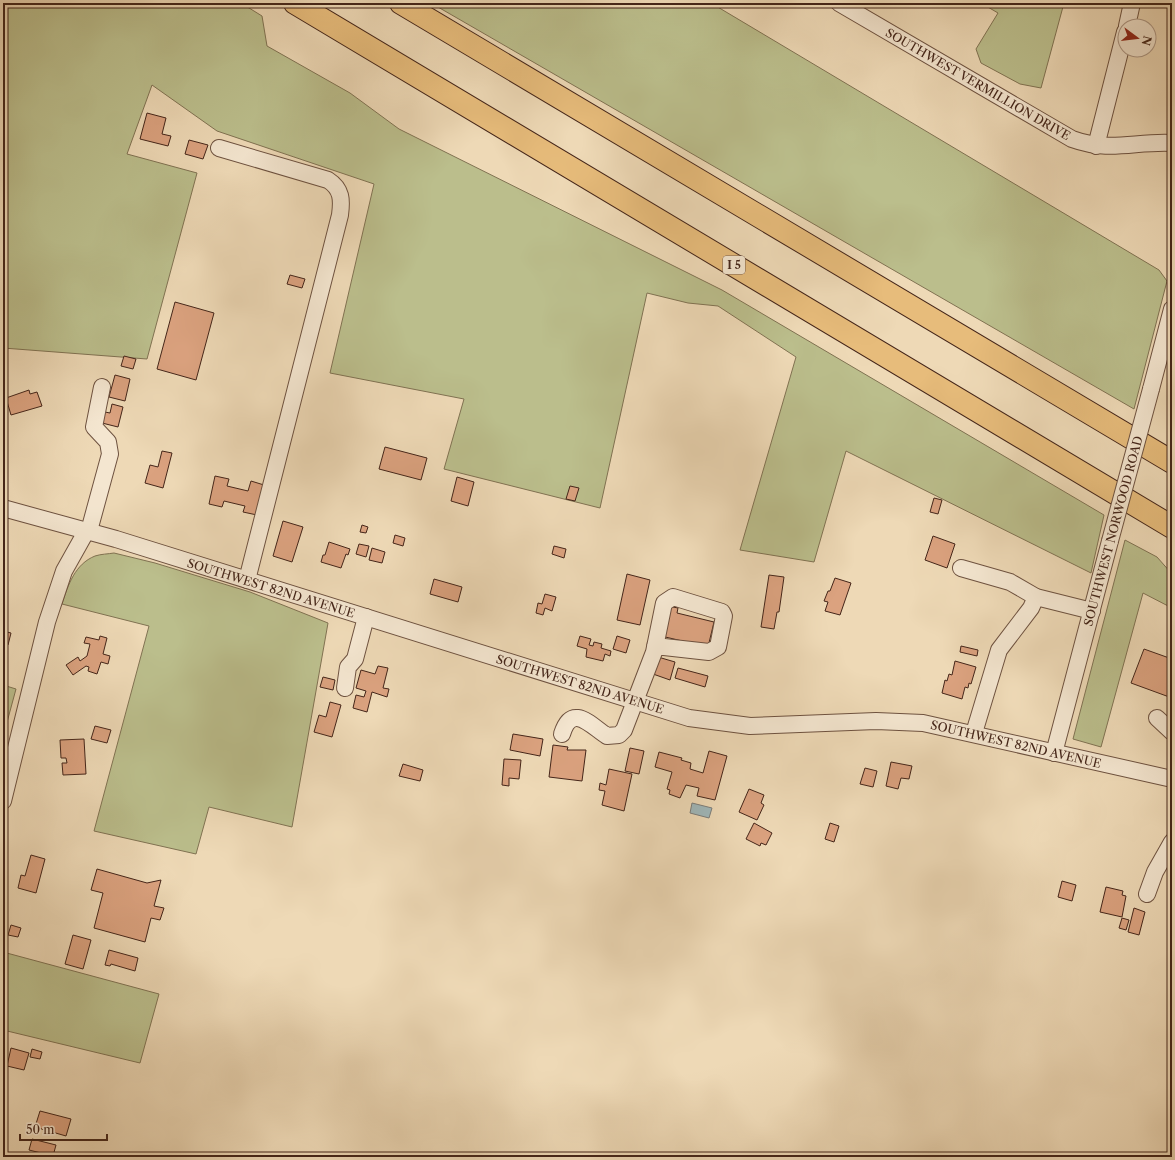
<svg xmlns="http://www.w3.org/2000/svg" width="1175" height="1160" font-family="'Libre Caslon Text',serif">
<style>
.green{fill:#bbbe8c;stroke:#807252}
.water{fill:#9fb7ba;stroke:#7b7d7a}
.building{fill:#dba27f;stroke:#442519}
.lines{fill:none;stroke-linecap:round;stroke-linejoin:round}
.minor-casing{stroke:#6e5240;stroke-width:18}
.highway-casing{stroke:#442519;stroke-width:24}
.path{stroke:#442519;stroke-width:2;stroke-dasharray:1 2;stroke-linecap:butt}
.minor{stroke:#f4e6d0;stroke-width:16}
.highway{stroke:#e7bc7b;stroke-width:22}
.minor-bridge-casing{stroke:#6e5240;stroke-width:18;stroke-linecap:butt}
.minor-bridge{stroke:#f4e6d0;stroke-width:16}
.labels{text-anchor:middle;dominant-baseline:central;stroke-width:4;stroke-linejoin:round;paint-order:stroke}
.shield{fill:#f4e6d0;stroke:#795f50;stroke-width:1}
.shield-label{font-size:11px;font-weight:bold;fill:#442519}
.street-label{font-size:12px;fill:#442519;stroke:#f4e6d0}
</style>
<rect width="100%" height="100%" fill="#eed9b6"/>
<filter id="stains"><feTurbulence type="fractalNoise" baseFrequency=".005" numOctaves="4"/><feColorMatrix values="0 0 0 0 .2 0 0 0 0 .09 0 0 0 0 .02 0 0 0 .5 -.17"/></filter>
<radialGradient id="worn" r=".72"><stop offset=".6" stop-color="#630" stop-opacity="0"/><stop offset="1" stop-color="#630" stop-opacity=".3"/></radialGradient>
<g class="green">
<polygon points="3,3 241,3 262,16 267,46 350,93 399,129 722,290 1104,515 1091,573 846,451 814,562 740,550 796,357 718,306 688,303 647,293 600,508 444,469 464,399 330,373 374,184 217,131 152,85 127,154 197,173 147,359 3,348"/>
<polygon points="431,3 711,3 1159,270 1167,281 1134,409"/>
<polygon points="981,3 1064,3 1041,88 1020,84 981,63 976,49 998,13"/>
<polygon points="1125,540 1157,557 1172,574 1172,608 1143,593 1101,747 1073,739"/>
<path d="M114,553l41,10 95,29 78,31 -36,204 -83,-20 -13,47 -102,-23 55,-205 -87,-22c6,-19 13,-40 33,-48 6,-2 13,-2 19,-3z"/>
<polygon points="3,685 16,689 3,737"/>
<polygon points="3,952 159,994 140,1063 3,1030"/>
</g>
<polygon class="water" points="692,803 712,808 709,818 690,813"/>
<g class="building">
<polygon points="147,113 166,118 162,134 171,136 168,146 140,139"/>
<polygon points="189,140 208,145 203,159 185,154"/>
<polygon points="290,275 305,279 302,288 287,284"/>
<polygon points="175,302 214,313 196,380 157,369"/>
<polygon points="124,356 136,359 133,369 121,366"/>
<polygon points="115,375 130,379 125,401 109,397"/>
<polygon points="29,390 30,394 37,392 42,406 11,415 6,398"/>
<polygon points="112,404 123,407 118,427 102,423 105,412 110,413"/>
<polygon points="385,447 427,458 421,480 379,469"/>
<polygon points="162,451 172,453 163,488 145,483 150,465 158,467"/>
<polygon points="215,476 229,479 227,486 248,491 251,481 264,485 257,515 243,512 245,506 224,501 222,507 209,504"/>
<polygon points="457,477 474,482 468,506 451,501"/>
<polygon points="570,486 579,488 575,501 566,499"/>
<polygon points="934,498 942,500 938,514 930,512"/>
<polygon points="283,521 303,527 292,562 273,556"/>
<polygon points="362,525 368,527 366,533 360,532"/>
<polygon points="395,535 405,538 403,546 393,543"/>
<polygon points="933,536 955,544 947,568 925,560"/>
<polygon points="329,542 350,549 348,555 346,554 341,568 321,562 323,555 325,555"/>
<polygon points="359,544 369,546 366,557 356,554"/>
<polygon points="554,546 566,549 564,558 552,554"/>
<polygon points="372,548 385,552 382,563 369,560"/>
<polygon points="627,574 650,580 640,625 617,620"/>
<polygon points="769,575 784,577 779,612 777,612 774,629 761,627"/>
<polygon points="835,578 851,583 840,615 825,611 828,602 824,601 828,591 830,591"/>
<polygon points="434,579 462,587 458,602 430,594"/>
<polygon points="545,594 556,597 552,611 545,608 543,615 536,613 538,603 542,604"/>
<polygon points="668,606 678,608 677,613 714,622 708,647 661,636"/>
<polygon points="3,631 11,633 8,645 3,644"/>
<polygon points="100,636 107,638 103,654 110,656 108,664 101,662 97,674 88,671 89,667 86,666 73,675 66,665 78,657 80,661 87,656 90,644 84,643 86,637 99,640"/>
<polygon points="580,636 591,639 589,645 593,646 594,642 602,644 601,648 611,651 610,656 605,654 603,661 586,657 587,649 577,646"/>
<polygon points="617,636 630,640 626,653 613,649"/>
<polygon points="961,646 978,650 977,656 960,652"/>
<polygon points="1144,649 1172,659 1172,698 1131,683"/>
<polygon points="658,657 675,662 670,680 653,674"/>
<polygon points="955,661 976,667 971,684 969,683 968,688 965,687 962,699 942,693 945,680 947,681 949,674 952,675"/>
<polygon points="378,666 388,668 383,688 389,689 387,697 372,692 367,712 353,708 356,695 364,697 366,691 356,688 361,670 375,674"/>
<polygon points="678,668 708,676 705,687 675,678"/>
<polygon points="323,677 335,680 333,690 320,687"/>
<polygon points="330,702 341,705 332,737 314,732 319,715 326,717"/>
<polygon points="95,726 111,730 107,743 91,739"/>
<polygon points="513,734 543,739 540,756 510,750"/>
<polygon points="84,739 86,774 63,775 62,763 67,763 66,758 61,758 60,740"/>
<polygon points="553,745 568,747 567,750 586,750 582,781 549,777"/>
<polygon points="630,748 644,751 639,774 625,771"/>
<polygon points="709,751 727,756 715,800 697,796 699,788 686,785 680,798 669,794 670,790 667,789 672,772 655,767 659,752 682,758 681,760 691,763 690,769 703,773"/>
<polygon points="504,759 521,760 519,779 509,778 509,786 502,785"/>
<polygon points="891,762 912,766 909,779 901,778 898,789 886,786"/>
<polygon points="403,764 423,770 420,781 399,776"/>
<polygon points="865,768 877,771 873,787 860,784"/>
<polygon points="609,769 632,774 624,811 602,805 605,791 599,790 600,783 606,785"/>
<polygon points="749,789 764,795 761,803 764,805 757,820 739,812"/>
<polygon points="754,823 772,833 766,845 761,843 760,846 746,839"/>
<polygon points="830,823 839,826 834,842 825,839"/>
<polygon points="31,855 45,859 36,893 18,888 21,875 25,876"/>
<polygon points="97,869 147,883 161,880 154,906 164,908 160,920 151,918 145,942 94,928 103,893 91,890"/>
<polygon points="1062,881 1076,885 1072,901 1058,897"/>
<polygon points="1106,887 1123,891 1122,895 1126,896 1122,917 1100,912"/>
<polygon points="1134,908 1145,912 1139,935 1128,932"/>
<polygon points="1122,918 1129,920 1126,930 1119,928"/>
<polygon points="11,925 21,928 18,937 8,935"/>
<polygon points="73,935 91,940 83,969 65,964"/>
<polygon points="109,950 138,958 135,971 111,964 110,966 105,965"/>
<polygon points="11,1048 29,1053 24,1070 7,1066"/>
<polygon points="32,1049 42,1052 40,1059 30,1057"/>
<polygon points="40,1111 71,1119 66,1136 35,1127"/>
<polygon points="32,1139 56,1145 53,1156 29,1150"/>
</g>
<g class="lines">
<defs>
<g id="minor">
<path d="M839,3l233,136c39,14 62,2 100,4"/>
<polyline points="1127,26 1132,3"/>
<polyline points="1096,146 1125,32"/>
<path d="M219,148l109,32c14,9 14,20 12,35l-93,365"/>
<polyline points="1151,389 1172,309"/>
<polyline points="3,508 116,539 689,718 750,726 876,721 923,723 1172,779"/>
<polyline points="89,531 110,454 108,442 94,427 102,387"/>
<polyline points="961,568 1010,582 1036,597 1092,611"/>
<polyline points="345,688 348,667 355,659 366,617"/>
<polyline points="1157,718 1172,732"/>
<polyline points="974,733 999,650 1031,608 1036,597"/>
<path d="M562,734c10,-32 29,-8 45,2l12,-1 5,-5 30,-78 10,-49 9,-6 49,15 2,4 -6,31 -9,5 -54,-6"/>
<polyline points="1054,753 1110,541"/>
<polyline points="3,801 47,622 64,571 87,530"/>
<polyline points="1147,894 1155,872 1172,842"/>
</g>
<g id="highway">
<polyline points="295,3 1172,527"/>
<polyline points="401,3 1172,462"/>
</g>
</defs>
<use href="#minor" class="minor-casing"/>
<use href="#highway" class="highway-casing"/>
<polyline class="path" points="1172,271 1172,279"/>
<use href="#minor" class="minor"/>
<use href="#highway" class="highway"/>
<defs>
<polyline id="minor-bridge" points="1110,541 1151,389"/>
</defs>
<use href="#minor-bridge" class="minor-bridge-casing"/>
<use href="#minor-bridge" class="minor-bridge"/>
</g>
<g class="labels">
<rect class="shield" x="723" y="256" width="22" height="18" rx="3"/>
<g class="shield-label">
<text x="734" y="265">I 5</text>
</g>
<g class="street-label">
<text transform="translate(978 84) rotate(30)">SOUTHWEST VERMILLION DRIVE</text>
<text transform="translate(1113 531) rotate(-75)">SOUTHWEST NORWOOD ROAD</text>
<text transform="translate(271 588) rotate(17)">SOUTHWEST 82ND AVENUE</text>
<text transform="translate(580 684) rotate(17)">SOUTHWEST 82ND AVENUE</text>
<text transform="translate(1016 744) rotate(13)">SOUTHWEST 82ND AVENUE</text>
</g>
</g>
<rect width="1175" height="1160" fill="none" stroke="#eed9b6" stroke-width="16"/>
<rect x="4" y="4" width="1167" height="1152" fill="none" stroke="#442519" stroke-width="2"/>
<rect x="8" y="8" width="1159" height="1144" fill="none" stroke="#442519"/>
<g transform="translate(1137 38) rotate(105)"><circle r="19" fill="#f4e6d0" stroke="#ae9987"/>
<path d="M0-3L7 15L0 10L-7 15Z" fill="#8f2418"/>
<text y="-6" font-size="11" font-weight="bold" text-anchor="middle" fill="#442519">N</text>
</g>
<path d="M20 1134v6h87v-6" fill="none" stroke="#442519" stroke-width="2"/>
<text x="26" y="1134" font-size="12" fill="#442519" stroke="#f4e6d0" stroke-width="3" paint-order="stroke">50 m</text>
<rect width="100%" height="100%" filter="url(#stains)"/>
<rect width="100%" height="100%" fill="url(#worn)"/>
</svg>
